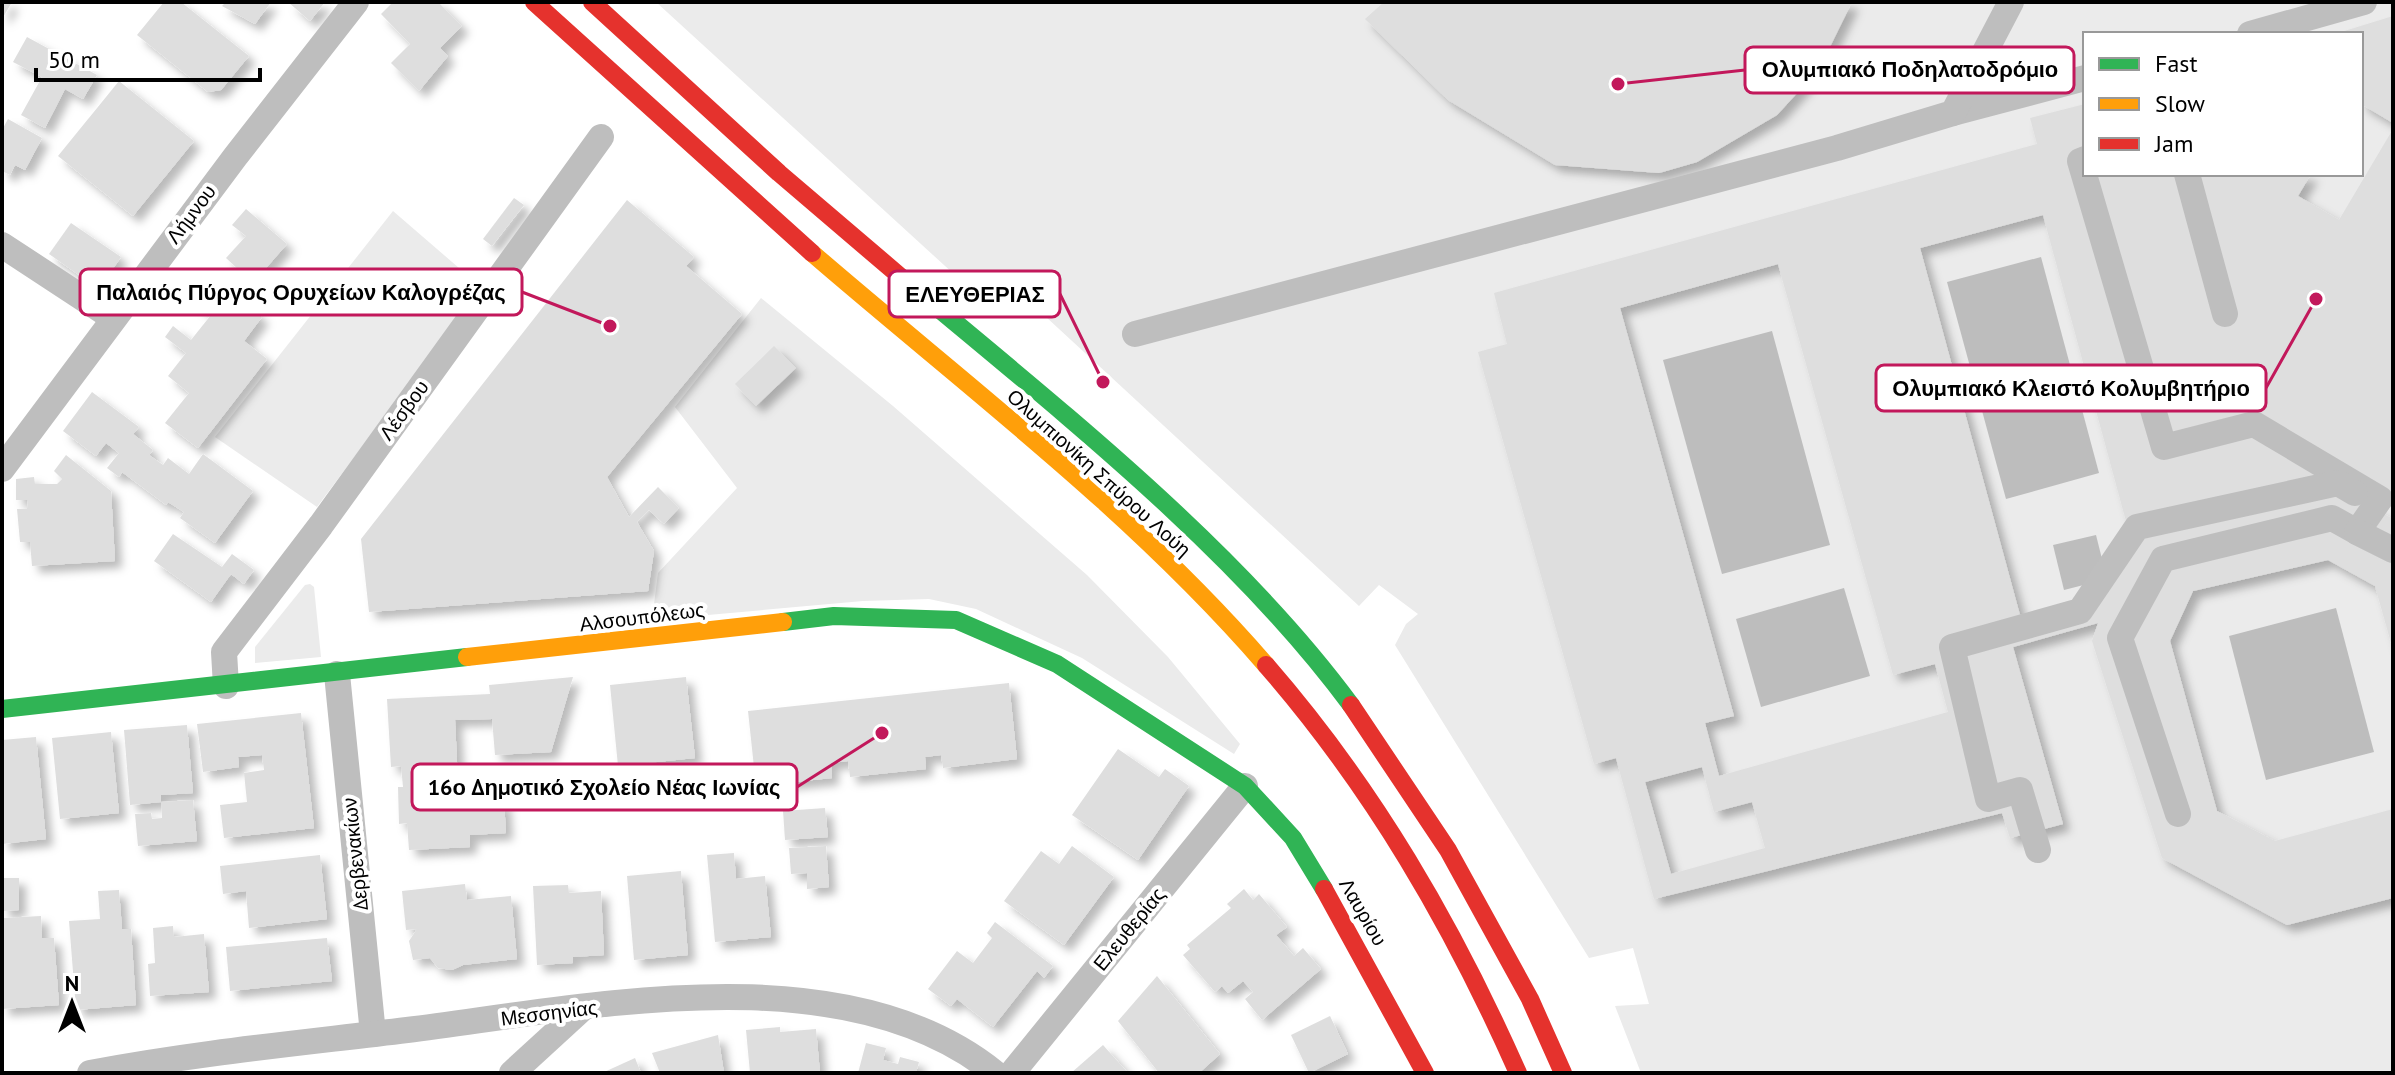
<svg xmlns="http://www.w3.org/2000/svg" width="2395" height="1075" font-family="'PT Sans',sans-serif">
<style>
.green{fill:#ebebeb;fill-rule:evenodd}
.water{fill:#bdbdbd}
.building{fill:#dedede;fill-rule:evenodd;filter:url(#shadow)}
.lines{fill:none;stroke-linecap:round;stroke-linejoin:round}
.street{stroke:#bebebe;stroke-width:26}
.fast{stroke:#30b455;stroke-width:18}
.slow{stroke:#ff9f0a;stroke-width:18}
.jam{stroke:#e5322d;stroke-width:18}
.labels{text-anchor:middle;dominant-baseline:central;stroke-width:8;stroke-linejoin:round;paint-order:stroke}
.street-label{font-size:20px;fill:#000;stroke:#fff}
.leader{fill:none;stroke:#c2185b;stroke-width:3}
.callout-dot{fill:#c2185b;stroke:#fff;stroke-width:3}
.callout{fill:#fff;stroke:#c2185b;stroke-width:3}
.callout-label{font-size:22px;text-anchor:middle;font-weight:bold;fill:#000}
</style>
<defs>
<filter id="shadow"><feDropShadow dx="7" dy="7" stdDeviation="4" flood-color="#0004"/></filter>
</defs>
<rect width="100%" height="100%" fill="#fff"/>
<g class="green">
<path d="M656,2h1737v1071h-752l-26,-67 34,-2 -16,-56 -44,10 -194,-313 11,-21 12,-10 -39,-29 -20,21 -352,-325 -18,4 -33,-9zM2085,34h276v140h-276z"/>
<polygon points="393,211 481,287 317,507 215,437"/>
<polygon points="761,298 893,406 1087,575 1168,657 1240,744 1234,754 1082,658 976,609 929,599 863,601 652,620 658,573 737,488 675,407"/>
<polygon points="310,584 314,587 321,657 255,663 255,647 305,585"/>
</g>
<g class="water">
<polygon points="2041,257 2099,473 2006,499 1947,282"/>
<polygon points="1772,331 1830,545 1722,574 1663,360"/>
<polygon points="2096,535 2107,579 2064,590 2053,545"/>
<polygon points="1844,588 1870,676 1761,707 1736,619"/>
<polygon points="2336,608 2374,752 2266,780 2229,636"/>
</g>
<g class="building">
<polygon points="2,2 12,2 2,19"/>
<polygon points="164,2 181,2 249,56 221,90 208,92 137,35"/>
<polygon points="226,2 271,2 255,24 222,6"/>
<polygon points="288,2 325,2 310,21"/>
<polygon points="393,2 438,2 462,26 440,48 448,56 419,91 391,63 410,44 381,14"/>
<polygon points="1384,2 1852,2 1819,69 1777,115 1697,162 1659,173 1555,165 1448,100 1365,19"/>
<polygon points="2393,16 2393,123 2361,104 2361,34 2338,33"/>
<polygon points="27,37 97,75 83,99 65,89 45,128 21,115 42,77 13,62"/>
<polygon points="119,81 194,141 133,216 58,156"/>
<path d="M2085,104v70h226l-13,22 41,24 54,-91v364l-38,-22 -12,21 50,27v131l-18,-64 -47,-26 -135,31 -23,50 47,170 58,30 118,-32v89l-106,27 -125,-67 -70,-217 6,-18 -85,24 50,177 -53,14 -8,-25 -348,86 -38,-141 -22,6 -116,-412 29,-8 -13,-51 543,-149 -7,-26zM2043,215l90,332 -46,53 -67,15 -100,-367zM1778,264l115,411 42,-11 13,48 -229,64 -14,-53 29,-7 -114,-408zM1702,767l12,45 38,-10 13,46 -94,26 -26,-92z"/>
<polygon points="8,119 42,138 25,170 15,165 10,175 2,171 2,130"/>
<polygon points="514,198 524,205 492,246 483,239"/>
<polygon points="627,200 694,257 686,266 742,314 607,477 629,517 658,487 679,508 664,524 649,510 637,522 654,551 648,591 369,612 361,539"/>
<polygon points="246,209 287,244 253,283 226,258 246,236 232,225"/>
<polygon points="71,223 121,257 99,289 49,254"/>
<polygon points="192,271 211,286 215,281 262,317 244,341 267,359 198,448 165,423 189,393 168,376 186,353 165,337 173,326 191,340 211,315 178,290"/>
<polygon points="774,346 796,368 756,406 735,384"/>
<polygon points="92,392 139,427 133,434 153,450 149,455 163,465 168,458 189,474 203,454 253,491 215,543 180,518 184,512 168,502 166,505 122,472 119,477 107,468 119,453 106,443 96,456 63,431"/>
<polygon points="66,455 111,491 115,561 32,566 30,542 20,542 17,509 27,509 28,500 16,500 16,479 34,477 35,484 57,484 62,479 54,471"/>
<polygon points="173,534 222,567 232,554 254,570 244,584 231,574 211,602 154,561"/>
<polygon points="573,677 551,752 495,755 492,719 455,720 459,803 504,801 506,833 470,835 470,847 409,850 407,823 399,824 398,787 403,787 401,766 391,767 387,699 490,694 489,685"/>
<polygon points="686,677 695,758 618,766 610,685"/>
<polygon points="1009,683 1017,759 943,768 941,755 925,757 926,769 850,777 848,761 831,763 832,778 756,786 748,711"/>
<polygon points="301,713 314,828 224,838 220,805 247,802 244,773 264,770 262,755 238,757 239,767 203,772 197,724"/>
<polygon points="187,725 193,793 161,795 161,802 130,805 124,730"/>
<polygon points="111,732 119,813 60,819 52,738"/>
<polygon points="36,737 46,839 2,844 2,740"/>
<polygon points="1118,749 1159,777 1165,769 1189,786 1138,860 1072,815"/>
<polygon points="193,800 197,841 138,846 135,814 151,813 152,819 162,818 161,802"/>
<polygon points="825,808 828,837 785,840 783,811"/>
<polygon points="826,846 829,887 807,889 807,873 791,874 789,848"/>
<polygon points="1072,846 1114,877 1064,945 1004,901 1041,851 1059,864"/>
<polygon points="734,853 736,879 765,876 771,937 715,942 707,855"/>
<polygon points="320,855 327,919 249,928 246,891 223,894 220,866"/>
<polygon points="681,871 688,955 634,960 627,876"/>
<polygon points="2,878 19,878 19,910 2,911"/>
<polygon points="465,884 467,900 511,896 517,959 463,965 452,970 438,968 430,958 413,960 409,941 417,929 406,930 402,891"/>
<polygon points="568,885 569,893 601,891 604,955 573,957 573,963 537,965 533,886"/>
<polygon points="1244,889 1253,900 1259,894 1287,927 1276,935 1294,956 1303,948 1321,969 1262,1020 1245,999 1253,992 1243,981 1228,993 1222,986 1215,992 1183,955 1190,949 1187,945 1231,908 1227,904"/>
<polygon points="119,890 122,929 131,929 136,1005 76,1010 69,921 100,919 98,891"/>
<polygon points="41,916 42,938 54,938 59,1005 2,1009 2,918"/>
<polygon points="995,922 1053,966 1044,978 1037,971 993,1027 957,999 951,1006 928,989 957,951 973,963 992,938 987,933"/>
<polygon points="173,926 174,937 204,934 209,992 150,996 148,964 155,963 153,928"/>
<polygon points="327,938 332,981 230,991 226,947"/>
<polygon points="1157,976 1220,1054 1199,1073 1159,1073 1118,1021"/>
<polygon points="1330,1016 1348,1054 1309,1073 1291,1035"/>
<polygon points="780,1027 780,1032 816,1029 820,1073 750,1073 746,1030"/>
<polygon points="718,1035 724,1073 660,1073 652,1053"/>
<polygon points="866,1043 886,1048 883,1060 898,1064 900,1057 919,1062 916,1073 858,1073"/>
<polygon points="1103,1045 1128,1073 1071,1073"/>
<polygon points="635,1058 641,1073 602,1073"/>
</g>
<g class="lines">
<g class="street">
<polyline points="2250,34 2364,2"/>
<polyline points="1953,113 2085,78"/>
<polyline points="2085,159 2080,161 2164,447 2254,424 2380,499 2357,532 2332,518 2163,559 2120,638 2178,814"/>
<polyline points="2187,174 2225,314"/>
<polyline points="2,245 113,318"/>
<polyline points="1135,334 1837,148 1953,113 2011,2"/>
<polyline points="2,469 235,157 356,2"/>
<polyline points="2357,532 2393,550"/>
<polyline points="337,674 373,1034"/>
<polyline points="226,686 224,652 321,525 601,137"/>
<polyline points="2038,850 2020,790 1988,799 1952,647 2080,611 2137,527 2338,483 2355,493"/>
<path d="M90,1073c105,-20 211,-30 317,-43 178,-22 436,-80 588,43"/>
<polyline points="512,1073 583,1008"/>
<polyline points="1012,1073 1245,786"/>
</g>
<g class="fast">
<path d="M902,278c151,127 332,268 449,427"/>
<polyline points="783,622 834,616 956,620 1057,664 1245,786 1293,838 1324,889"/>
<polyline points="2,709 467,657"/>
</g>
<g class="slow">
<path d="M812,253c154,133 320,257 454,412"/>
<polyline points="467,657 783,622"/>
</g>
<g class="jam">
<polyline points="534,2 812,253"/>
<polyline points="592,2 779,173 902,278"/>
<path d="M1266,665c107,123 186,259 252,408"/>
<polyline points="1351,705 1448,850 1530,999 1563,1073"/>
<polyline points="1324,889 1425,1073"/>
</g>
</g>
<g class="labels">
<g class="street-label">
<text transform="translate(191 214) rotate(-53)">Λήμνου</text>
<text transform="translate(404 410) rotate(-54)">Λέσβου</text>
<text transform="translate(1099 473) rotate(42)">Ολυμπιονίκη Σπύρου Λούη</text>
<text transform="translate(642 617) rotate(-7)">Αλσουπόλεως</text>
<text transform="translate(355 854) rotate(-96)">Δερβενακίων</text>
<text transform="translate(1363 912) rotate(60)">Λαυρίου</text>
<text transform="translate(1129 929) rotate(-51)">Ελευθερίας</text>
<text transform="translate(549 1013) rotate(-7)">Μεσσηνίας</text>
</g>
</g>
<path class="leader" d="M1618 84L1745 70M610 326L522 292M1103 382L1060 294M2316 299L2266 388M882 733L797 787"/>
<g class="callout-dot">
<circle cx="1618" cy="84" r="8"/>
<circle cx="610" cy="326" r="8"/>
<circle cx="1103" cy="382" r="8"/>
<circle cx="2316" cy="299" r="8"/>
<circle cx="882" cy="733" r="8"/>
</g>
<g class="callout">
<rect x="1745" y="47" width="329" height="46" rx="8"/>
<rect x="80" y="269" width="442" height="46" rx="8"/>
<rect x="889" y="271" width="171" height="46" rx="8"/>
<rect x="1876" y="365" width="390" height="46" rx="8"/>
<rect x="412" y="764" width="385" height="46" rx="8"/>
</g>
<g class="callout-label">
<text x="1910" y="77">Ολυμπιακό Ποδηλατοδρόμιο</text>
<text x="301" y="300">Παλαιός Πύργος Ορυχείων Καλογρέζας</text>
<text x="975" y="302">ΕΛΕΥΘΕΡΙΑΣ</text>
<text x="2071" y="396">Ολυμπιακό Κλειστό Κολυμβητήριο</text>
<text x="604" y="795">16ο Δημοτικό Σχολείο Νέας Ιωνίας</text>
</g>
<rect width="2395" height="1075" fill="none" stroke="#000000" stroke-width="8"/>
<rect x="2083" y="32" width="280" height="144" fill="#ffffff" stroke="#999999" stroke-width="2"/>
<rect x="2099" y="58" width="40" height="12" fill="#30b455" stroke="#999999" stroke-width="2"/>
<text x="2155" y="72" font-size="24" fill="#000000">Fast</text>
<rect x="2099" y="98" width="40" height="12" fill="#ff9f0a" stroke="#999999" stroke-width="2"/>
<text x="2155" y="112" font-size="24" fill="#000000">Slow</text>
<rect x="2099" y="138" width="40" height="12" fill="#e5322d" stroke="#999999" stroke-width="2"/>
<text x="2155" y="152" font-size="24" fill="#000000">Jam</text>
<g transform="translate(72 1003)" stroke="#ffffff" stroke-width="6" paint-order="stroke">
<path d="M0-6L14 30L0 20L-14 30Z" fill="#000000"/>
<text y="-12" font-size="22" font-weight="bold" text-anchor="middle" fill="#000000">N</text>
</g>
<path d="M36 68v12h224v-12" fill="none" stroke="#000000" stroke-width="4"/>
<text x="48" y="68" font-size="24" fill="#000000" stroke="#ffffff" stroke-width="6" paint-order="stroke">50 m</text>
</svg>
